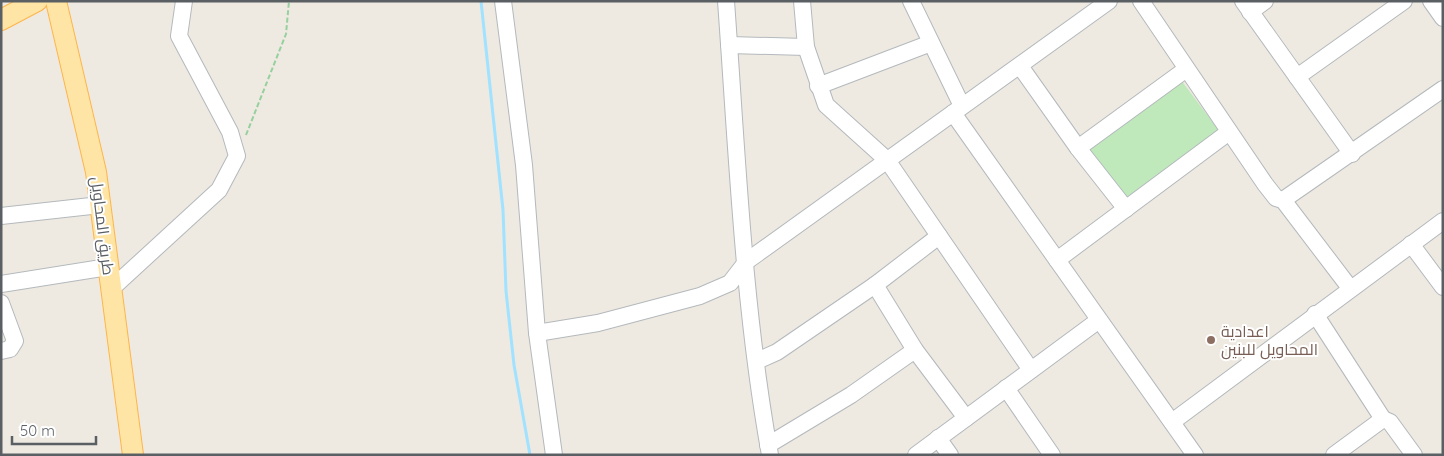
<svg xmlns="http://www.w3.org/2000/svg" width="1444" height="456" font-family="Quicksand,Cairo,sans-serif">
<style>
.green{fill:#c0e9bb}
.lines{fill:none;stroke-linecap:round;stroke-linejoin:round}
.stream{stroke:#a0e2ff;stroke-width:3}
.minor-casing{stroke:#b4b9bd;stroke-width:18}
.major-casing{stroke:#feb54a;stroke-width:22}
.path{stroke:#95d09e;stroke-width:2;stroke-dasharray:5 2.5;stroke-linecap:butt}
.minor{stroke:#fff;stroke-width:16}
.major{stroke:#ffe5a5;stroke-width:20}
.education-dot{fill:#8d6e63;stroke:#fff;stroke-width:2}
.labels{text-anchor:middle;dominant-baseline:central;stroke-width:4;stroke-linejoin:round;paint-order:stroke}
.street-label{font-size:16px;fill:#5a5f64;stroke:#fff}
.education-label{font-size:16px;fill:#785e54;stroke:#fff;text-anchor:start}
</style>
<rect width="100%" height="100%" fill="#eeeae1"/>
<polygon class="green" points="1181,80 1220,132 1125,202 1086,150"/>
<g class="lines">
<polyline class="stream" points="481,1 503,210 506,291 514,365 530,455"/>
<defs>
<g id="minor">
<polyline points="503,1 524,165 537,333 554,455"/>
<path d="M726,1c11,151 17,305 44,454"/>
<polyline points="802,1 806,47 826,105 887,160 1031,370"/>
<polyline points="911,1 962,106"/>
<polyline points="1141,1 1265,184 1276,198 1283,200 1443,89"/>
<polyline points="1243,1 1352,154"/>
<polyline points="1431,1 1443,18"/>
<polyline points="1250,12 1265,1"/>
<polyline points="729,45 806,47"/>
<polyline points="1020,66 1078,148 1126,209"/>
<polyline points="1297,77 1404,1"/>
<polyline points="818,86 931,43"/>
<polyline points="953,113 1195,455"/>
<polyline points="1078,148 1185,70"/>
<polyline points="1283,200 1350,288"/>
<polyline points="1,216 100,205"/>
<polyline points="939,236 875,285 915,350 966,418"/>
<polyline points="1411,244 1443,287"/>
<polyline points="1057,260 1229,132"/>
<polyline points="1,284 108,267"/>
<polyline points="111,289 219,190 237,156 230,132 179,36 184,1"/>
<polyline points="1,303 15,341 10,349 1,351"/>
<polyline points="1315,314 1383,419"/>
<polyline points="537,333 598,323 700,296 730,283 747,261 1109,1"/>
<polyline points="757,361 777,352 875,285"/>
<polyline points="1006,388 1052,455"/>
<polyline points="1172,422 1443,221"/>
<polyline points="938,438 950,455"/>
<polyline points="768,445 851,395 915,350"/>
<polyline points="916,455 1099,320"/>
<polyline points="1334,455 1383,419 1390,422 1414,455"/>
</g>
<g id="major">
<polyline points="56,1 96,172 133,455"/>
<polyline points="1,20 37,1"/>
</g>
</defs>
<use href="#minor" class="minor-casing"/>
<use href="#major" class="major-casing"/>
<polyline class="path" points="246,135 286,34 289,1"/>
<use href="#minor" class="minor"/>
<use href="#major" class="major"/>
</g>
<circle class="education-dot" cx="1211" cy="340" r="5"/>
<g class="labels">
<g class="street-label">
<text transform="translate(103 226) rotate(83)">طريق المحاويل</text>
</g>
<g class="education-label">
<text x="1221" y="331">اعدادية<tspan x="1221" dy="18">المحاويل للبنين</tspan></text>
</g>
</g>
<rect width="1444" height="456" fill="none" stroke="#5a5f64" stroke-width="5"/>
<path d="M12 436v8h84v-8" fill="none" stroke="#5a5f64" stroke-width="2.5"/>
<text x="20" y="436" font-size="15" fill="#5a5f64" stroke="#ffffff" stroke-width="4" paint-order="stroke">50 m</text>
</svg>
